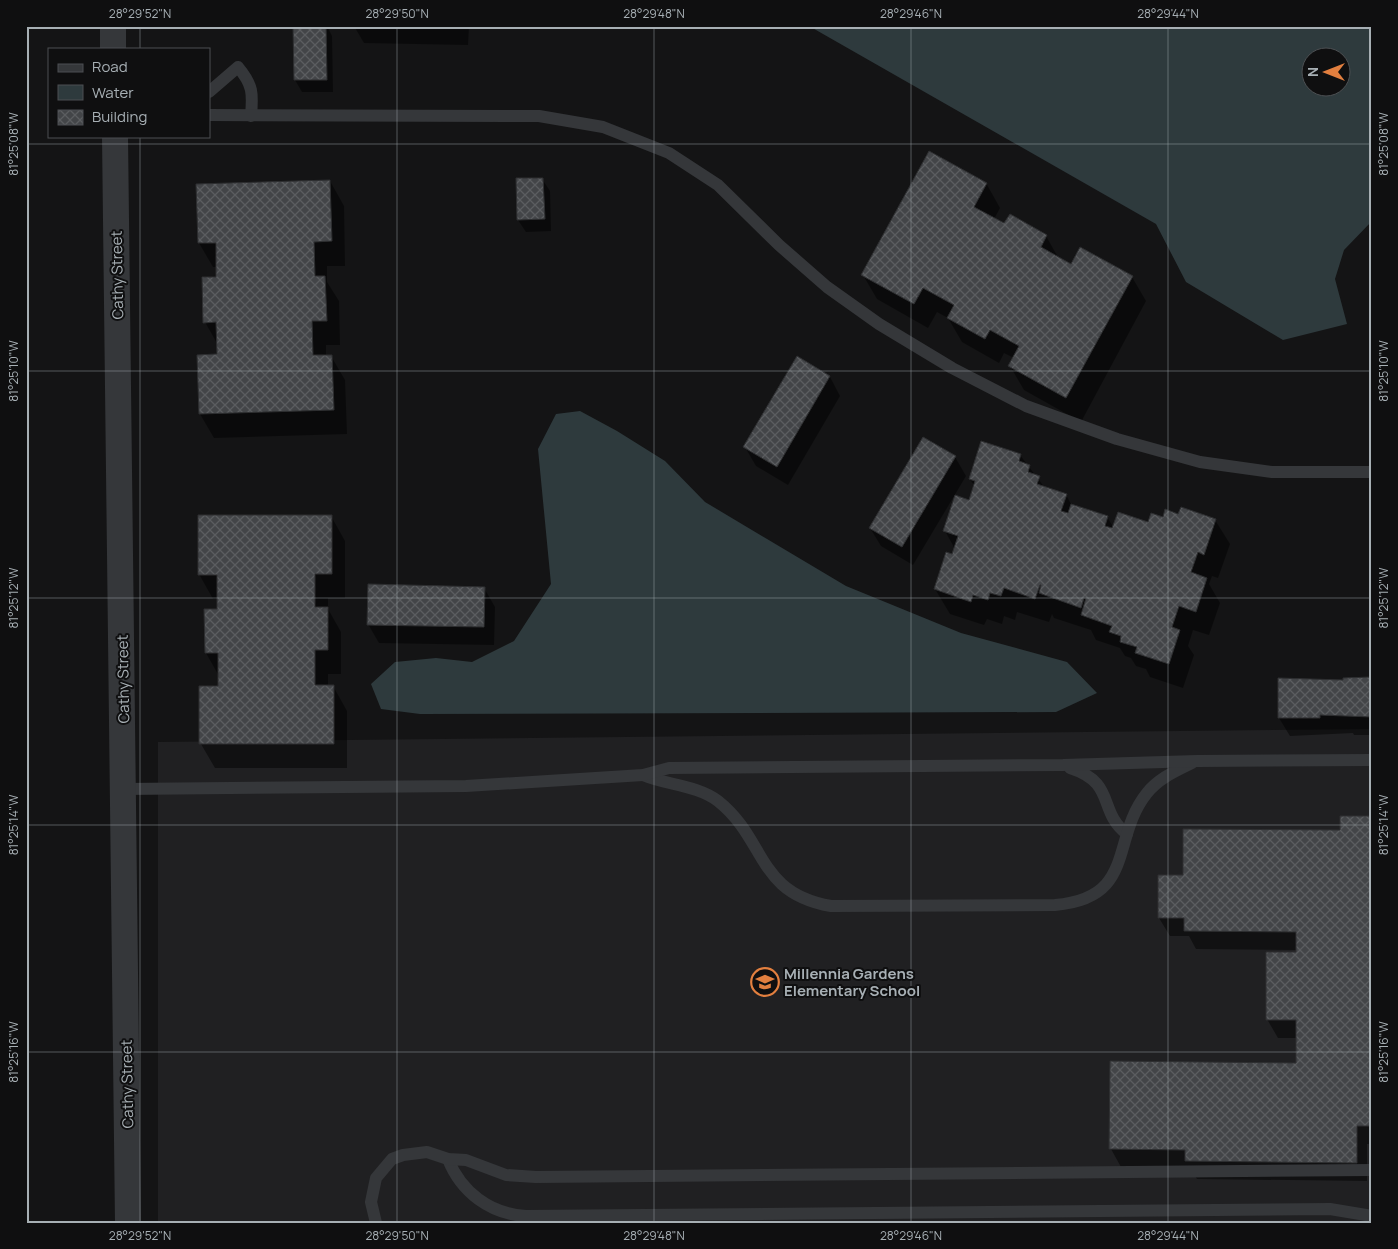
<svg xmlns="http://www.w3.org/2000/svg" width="1398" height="1249" font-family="Manrope,sans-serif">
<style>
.built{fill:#202022}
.water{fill:#2e3a3d;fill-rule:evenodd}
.shadow{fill:#0007}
.building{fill:url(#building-cross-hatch);stroke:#2e2f31}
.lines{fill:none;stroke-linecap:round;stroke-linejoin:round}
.service{stroke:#35373a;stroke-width:12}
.minor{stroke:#35373a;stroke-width:26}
.ticks{fill:none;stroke:#a7afb4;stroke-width:1;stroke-opacity:0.45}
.labels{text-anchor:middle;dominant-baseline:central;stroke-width:4;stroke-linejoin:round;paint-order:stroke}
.street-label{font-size:15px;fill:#a7afb4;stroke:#0f0f10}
.poi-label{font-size:15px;font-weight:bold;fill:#a7afb4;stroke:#0f0f10;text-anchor:start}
.neatline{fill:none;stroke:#a7afb4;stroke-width:2}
.ticks-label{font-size:12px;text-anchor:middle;fill:#a7afb4}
</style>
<defs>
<pattern id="building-cross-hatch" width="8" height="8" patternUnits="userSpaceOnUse" patternTransform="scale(1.25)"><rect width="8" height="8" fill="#434548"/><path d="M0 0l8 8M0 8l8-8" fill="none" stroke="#5b5d60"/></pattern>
</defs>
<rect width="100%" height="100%" fill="#141415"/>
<polygon class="built" points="1372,729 1372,1223 158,1223 158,742"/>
<g class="water">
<path d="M809,26h563v195l-28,29 -9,29 12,45 -64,16 -97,-58 -30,-58zM1310,58h30v30h-30z"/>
<polygon points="580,411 617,431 665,461 705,502 846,586 961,633 1067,662 1097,693 1056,712 420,714 381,709 371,684 395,662 436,658 472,662 514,641 551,584 538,449 556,414"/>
</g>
<g class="shadow">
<polygon points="295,26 327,26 332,36 333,92 302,92 295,80"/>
<polygon points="354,26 469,26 468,45 364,43"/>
<polygon points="542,179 550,191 551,231 526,232 518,220"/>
<polygon points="330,181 344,206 345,266 327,266 327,282 339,301 340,345 326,345 326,356 331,356 345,380 347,434 214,438 200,414 218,355 218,345 205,322 218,278 217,267 213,267 199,243"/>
<polygon points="986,183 1000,208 994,219 1005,225 1046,236 1059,259 1072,266 1132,277 1146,301 1081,422 1024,390 1010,366 1014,358 1004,353 999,363 962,342 948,318 937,312 928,328 877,299 863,275"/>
<polygon points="798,358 830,377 840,396 788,485 756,466 745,447"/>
<polygon points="924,439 955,457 966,476 913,565 881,546 870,528"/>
<polygon points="1020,455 1045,488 1066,495 1072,506 1107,517 1114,528 1149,524 1179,515 1215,520 1230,544 1218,578 1212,576 1209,584 1220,603 1209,635 1193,630 1188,646 1194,655 1183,688 1150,677 1146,669 1136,666 1131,658 1125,656 1120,648 1096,640 1091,630 1054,618 1052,614 1049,622 1017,612 1015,620 1004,616 1002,624 987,619 984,625 950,614 935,589 955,549 945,531 970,501 975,487 970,479"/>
<polygon points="331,516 345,541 345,598 328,598 328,609 341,632 341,674 328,674 328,686 333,686 347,711 347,768 215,768 201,744 219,687 219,676 206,653 206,611 219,611 219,599 213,599 199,574"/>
<polygon points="484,588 495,607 494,645 379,643 368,624"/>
<polygon points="1372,679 1372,735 1354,735 1353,733 1290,736 1279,718 1344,681"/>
<polygon points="1372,817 1372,1144 1367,1144 1367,1181 1197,1179 1190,1168 1121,1167 1111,1149 1298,1065 1298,1038 1278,1038 1267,1019 1297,950 1196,949 1189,936 1170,936 1159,918 1184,876 1342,832"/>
</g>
<g class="building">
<polygon points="293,26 326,26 327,80 294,80"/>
<polygon points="408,26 458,26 458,27"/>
<polygon points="929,151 987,183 974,207 1004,223 1010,214 1047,235 1041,247 1071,264 1080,247 1133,276 1066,398 1008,366 1019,346 990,330 985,339 947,318 954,305 923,288 914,304 861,275"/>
<polygon points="516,178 543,178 545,219 517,220"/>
<polygon points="330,180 332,241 314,242 315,276 325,276 327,321 312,321 313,355 332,355 334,410 199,414 197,355 217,354 216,322 203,323 202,277 216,277 216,243 198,243 196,184"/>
<polygon points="797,356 830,376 777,467 743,447"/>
<polygon points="923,437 956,456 902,547 869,528"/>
<polygon points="981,441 1021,454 1019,461 1030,465 1028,472 1040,476 1037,484 1067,494 1061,511 1068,513 1071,504 1108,516 1105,526 1112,528 1118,512 1148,522 1151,513 1163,517 1165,509 1178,514 1181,507 1216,519 1204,555 1198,552 1191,572 1207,578 1196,612 1179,606 1172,627 1180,630 1169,664 1135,653 1137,647 1120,642 1121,636 1109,632 1112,626 1081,615 1086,598 1084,598 1081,608 1039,593 1041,585 1040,585 1035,599 1004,588 1001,596 990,593 988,600 973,595 971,602 934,589 946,552 952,554 958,536 943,531 955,495 969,500 975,481 969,479"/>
<polygon points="198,515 332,515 332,574 315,574 315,607 328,607 328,650 315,650 315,685 334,685 334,744 199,744 199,686 218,686 218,653 205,653 204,609 217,609 217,575 198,575"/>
<polygon points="368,584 485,587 484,627 367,625"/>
<polygon points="1372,677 1372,717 1320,715 1320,718 1278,718 1278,678 1343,680 1343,678"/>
<polygon points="1340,816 1372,816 1372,1126 1357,1126 1357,1163 1185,1161 1185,1150 1109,1149 1110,1061 1296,1063 1296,1020 1266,1020 1266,952 1296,952 1296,932 1184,931 1184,918 1158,918 1158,875 1183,875 1183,829 1340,830"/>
</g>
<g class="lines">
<g class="service">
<path d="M209,92l29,-25c15,18 15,26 13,49"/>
<polyline points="209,115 539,116 603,127 669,153 718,185 779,245 827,287 879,324 952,368 1026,406 1117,439 1200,462 1272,472 1372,472"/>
<path d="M1070,768c47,15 27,43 57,66"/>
<path d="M643,775c23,10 54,10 75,26 49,39 38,92 113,105l224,-1c82,-7 55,-66 92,-112 12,-15 29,-22 45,-30"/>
<polyline points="124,789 466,786 643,775 669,768 1063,765 1197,761 1372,760"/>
<path d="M448,1159c13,33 42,55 78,57l804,-7 42,7"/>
<polyline points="376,1223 371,1202 376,1178 392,1159 403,1155 427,1152 448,1159 466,1160 506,1175 536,1177 1372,1170"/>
</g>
<g class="minor">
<polyline points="113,26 113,49"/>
<polyline points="115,136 128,1223"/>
</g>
</g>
<path class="ticks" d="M140,26v23M397,26v1197M654,26v1197M911,26v1197M1168,26v1197M140,136v1087M26,144h1346M26,371h1346M26,598h1346M26,825h1346M26,1052h1346"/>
<defs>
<symbol id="school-ring" viewBox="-11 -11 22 22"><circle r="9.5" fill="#0f0f10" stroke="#e27f3f" stroke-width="1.5"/><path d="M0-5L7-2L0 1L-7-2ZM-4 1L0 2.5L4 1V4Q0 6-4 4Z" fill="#e27f3f"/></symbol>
</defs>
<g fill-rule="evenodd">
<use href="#school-ring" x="749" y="966" width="32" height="32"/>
</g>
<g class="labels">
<g class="street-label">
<text transform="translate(117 275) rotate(-91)">Cathy Street</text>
<text transform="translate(123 679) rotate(-91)">Cathy Street</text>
<text transform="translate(127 1084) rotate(-91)">Cathy Street</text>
</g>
<g class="poi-label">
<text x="784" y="973">Millennia Gardens<tspan x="784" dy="17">Elementary School</tspan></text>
</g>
</g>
<rect width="1398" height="1249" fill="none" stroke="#0f0f10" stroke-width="55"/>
<rect x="48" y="48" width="162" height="90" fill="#0f0f10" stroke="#4c4f52"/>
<rect x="58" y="64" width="25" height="8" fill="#35373a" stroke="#4c4f52"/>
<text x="92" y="72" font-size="15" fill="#a7afb4">Road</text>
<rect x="58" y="85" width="25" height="15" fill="#2e3a3d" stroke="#4c4f52"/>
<text x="92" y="98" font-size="15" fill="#a7afb4">Water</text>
<rect x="58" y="110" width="25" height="15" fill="url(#building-cross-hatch)" stroke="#4c4f52"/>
<text x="92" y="122" font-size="15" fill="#a7afb4">Building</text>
<g transform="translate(1326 72) rotate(270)"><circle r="24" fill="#0f0f10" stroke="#4c4f52"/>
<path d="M0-4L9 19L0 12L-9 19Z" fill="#e27f3f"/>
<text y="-8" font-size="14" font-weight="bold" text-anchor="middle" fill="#a7afb4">N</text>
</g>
<rect x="28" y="28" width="1342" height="1194" class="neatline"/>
<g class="ticks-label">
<text x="140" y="18">28°29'52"N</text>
<text x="397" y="18">28°29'50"N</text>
<text x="654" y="18">28°29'48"N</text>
<text x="911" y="18">28°29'46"N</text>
<text x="1168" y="18">28°29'44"N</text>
<text transform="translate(1384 144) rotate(-90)" y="4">81°25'08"W</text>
<text transform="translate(14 144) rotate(-90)" y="4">81°25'08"W</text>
<text transform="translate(1384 371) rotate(-90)" y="4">81°25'10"W</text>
<text transform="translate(14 371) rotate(-90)" y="4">81°25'10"W</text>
<text transform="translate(1384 598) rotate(-90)" y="4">81°25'12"W</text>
<text transform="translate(14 598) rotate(-90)" y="4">81°25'12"W</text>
<text transform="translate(1384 825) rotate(-90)" y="4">81°25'14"W</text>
<text transform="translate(14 825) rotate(-90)" y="4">81°25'14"W</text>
<text transform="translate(1384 1052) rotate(-90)" y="4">81°25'16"W</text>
<text transform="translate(14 1052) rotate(-90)" y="4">81°25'16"W</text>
<text x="140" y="1240">28°29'52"N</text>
<text x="397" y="1240">28°29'50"N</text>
<text x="654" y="1240">28°29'48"N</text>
<text x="911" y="1240">28°29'46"N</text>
<text x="1168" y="1240">28°29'44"N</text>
</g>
</svg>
